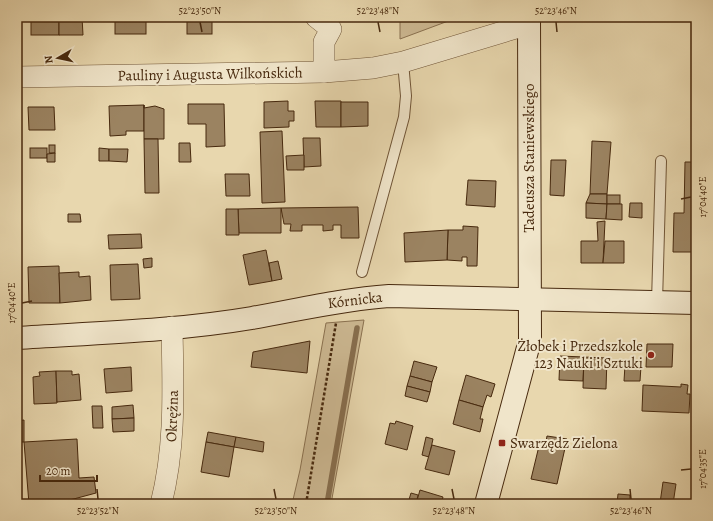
<svg xmlns="http://www.w3.org/2000/svg" width="713" height="521" font-family="Alegreya,serif">
<style>
.green{fill:#cdb993;stroke:#8a7150}
.lines{fill:none;stroke-linecap:round;stroke-linejoin:round}
.stream{stroke:#876e4e;stroke-width:5.5}
.building{fill:#9b8361;stroke:#47290e}
.lane-casing{stroke:#6f5436;stroke-width:12}
.street-casing{stroke:#6f5436;stroke-width:22}
.secondary-casing{stroke:#47290e;stroke-width:24}
.path{stroke:#47290e;stroke-width:2.5;stroke-dasharray:3 2;stroke-linecap:butt}
.lane{stroke:#f0e5ca;stroke-width:10}
.street{stroke:#f0e5ca;stroke-width:21}
.secondary{stroke:#f0e5ca;stroke-width:22}
.ticks{fill:none;stroke:#47290e;stroke-width:1.5}
.poi-dot{fill:#8f2418;stroke:#f0e5ca;stroke-width:1.5}
.labels{text-anchor:middle;dominant-baseline:central;stroke-width:4;stroke-linejoin:round;paint-order:stroke}
.street-label{font-size:15px;fill:#47290e;stroke:#f0e5ca}
.poi-label{font-size:15px;fill:#47290e;stroke:#f0e5ca;text-anchor:end}
.neatline{fill:none;stroke:#47290e;stroke-width:1.5}
.ticks-label{font-size:10px;text-anchor:middle;fill:#47290e}
</style>
<rect width="100%" height="100%" fill="#e8d7ae"/>
<filter id="stains"><feTurbulence type="fractalNoise" baseFrequency=".005" numOctaves="4"/><feColorMatrix values="0 0 0 0 .2 0 0 0 0 .09 0 0 0 0 .02 0 0 0 .5 -.17"/></filter>
<radialGradient id="worn" r=".72"><stop offset=".6" stop-color="#630" stop-opacity="0"/><stop offset="1" stop-color="#630" stop-opacity=".3"/></radialGradient>
<g class="green">
<polygon points="400,17 459,17 400,39"/>
<polygon points="364,320 331,504 292,504 300,470 326,323"/>
</g>
<g class="lines">
<polyline class="stream" points="327,504 357,328"/>
</g>
<g class="building">
<rect x="31" y="17" width="28" height="18"/>
<polygon points="59,17 82,17 83,35 59,35"/>
<rect x="115" y="17" width="31" height="17"/>
<rect x="187" y="17" width="25" height="17"/>
<polygon points="288,101 288,111 294,111 294,121 289,121 289,127 264,128 264,102"/>
<polygon points="315,101 341,101 341,127 316,127"/>
<polygon points="341,102 368,102 368,126 341,127"/>
<polygon points="188,104 224,104 225,146 206,147 206,124 188,124"/>
<polygon points="144,105 144,131 126,131 126,135 110,136 109,106"/>
<polygon points="144,105 144,108 155,106 164,109 164,139 144,139"/>
<polygon points="28,107 54,107 55,130 29,130"/>
<polygon points="282,131 285,202 262,203 260,132"/>
<polygon points="303,138 320,138 321,166 304,167"/>
<polygon points="144,139 158,139 159,193 145,193"/>
<polygon points="592,141 611,142 607,194 590,194"/>
<polygon points="179,143 190,143 191,162 179,162"/>
<rect x="49" y="145" width="6" height="8"/>
<rect x="30" y="148" width="17" height="10"/>
<polygon points="99,148 109,149 109,161 99,161"/>
<polygon points="109,149 128,149 127,162 109,161"/>
<polygon points="55,153 55,162 47,162 47,154"/>
<polygon points="304,155 304,170 287,170 286,156"/>
<polygon points="551,160 566,160 564,196 550,195"/>
<polygon points="685,162 696,162 696,252 673,252 674,213 684,213"/>
<polygon points="225,174 249,174 250,196 226,196"/>
<polygon points="468,180 496,181 495,207 466,205"/>
<polygon points="590,194 607,194 607,204 586,203"/>
<rect x="607" y="195" width="13" height="9"/>
<polygon points="586,203 607,204 606,219 586,218"/>
<polygon points="630,203 642,203 642,218 629,217"/>
<polygon points="607,204 622,204 622,220 606,219"/>
<polygon points="358,207 359,238 341,238 341,225 333,225 333,230 323,231 323,225 302,225 302,231 290,231 291,224 284,224 281,208"/>
<polygon points="281,208 281,233 239,233 238,209"/>
<polygon points="226,209 238,209 239,235 226,235"/>
<polygon points="68,214 80,214 81,222 68,222"/>
<polygon points="605,221 603,263 581,263 581,241 598,241 597,222"/>
<polygon points="463,226 478,227 477,266 467,266 467,257 462,257 462,261 447,260 448,230 463,230"/>
<polygon points="448,230 447,260 405,262 404,233"/>
<polygon points="141,234 142,248 109,249 108,235"/>
<polygon points="605,241 624,241 624,263 603,263"/>
<polygon points="266,250 272,281 249,285 243,255"/>
<polygon points="152,258 152,267 144,268 143,259"/>
<polygon points="278,261 282,279 272,281 269,263"/>
<polygon points="138,264 140,299 111,300 110,265"/>
<polygon points="59,266 60,303 29,303 28,267"/>
<polygon points="79,272 79,277 90,276 91,300 60,303 59,273"/>
<polygon points="310,341 307,373 251,367 253,352"/>
<polygon points="647,344 673,344 672,367 646,367"/>
<polygon points="560,356 584,357 583,381 559,380"/>
<polygon points="584,357 607,358 606,389 583,388"/>
<polygon points="414,361 437,367 432,382 410,376"/>
<polygon points="625,365 641,366 640,381 624,381"/>
<polygon points="131,367 132,391 106,393 104,369"/>
<polygon points="56,371 57,403 34,404 33,377 40,376 39,372"/>
<polygon points="56,371 72,371 72,375 79,374 81,400 57,402"/>
<polygon points="466,375 495,384 491,397 487,395 483,407 459,400"/>
<polygon points="410,376 432,382 430,392 407,386"/>
<polygon points="681,384 688,385 687,394 690,394 689,413 642,411 643,385 681,387"/>
<polygon points="407,386 430,392 427,402 405,396"/>
<polygon points="459,400 483,407 480,419 483,419 480,432 453,424"/>
<polygon points="133,405 134,418 112,419 112,407"/>
<polygon points="92,406 102,406 103,428 93,428"/>
<polygon points="134,418 134,431 113,432 112,419"/>
<polygon points="24,420 24,442 17,442 17,421"/>
<polygon points="396,421 413,426 407,450 385,444 390,423 395,424"/>
<polygon points="208,432 236,437 234,447 206,442"/>
<polygon points="547,436 567,439 557,484 531,479 539,446 545,447"/>
<polygon points="236,437 264,442 263,452 234,447"/>
<polygon points="426,437 433,439 429,457 422,455"/>
<polygon points="77,439 79,478 94,477 96,493 55,504 29,504 24,442"/>
<polygon points="206,442 234,447 229,477 201,472"/>
<polygon points="432,445 455,451 449,475 425,469"/>
<polygon points="663,482 676,484 673,504 660,503"/>
<polygon points="420,490 443,497 441,504 416,504"/>
<polygon points="411,493 418,495 416,504 408,503"/>
<polygon points="618,494 630,495 630,504 617,504"/>
</g>
<g class="lines">
<defs>
<g id="lane">
<polyline points="362,272 404,117 406,96 403,62"/>
<polyline points="657,302 661,161"/>
</g>
<g id="street">
<polyline points="316,17 331,29 324,42 324,72"/>
<polyline points="17,77 324,72 373,68 403,62 529,24"/>
<path d="M161,504c15,-59 12,-116 11,-177"/>
</g>
<g id="secondary">
<path d="M17,338c78,-5 158,-7 235,-20 46,-8 91,-19 137,-22l307,7"/>
<polyline points="486,504 530,340 529,17"/>
</g>
</defs>
<use href="#lane" class="lane-casing"/>
<use href="#street" class="street-casing"/>
<use href="#secondary" class="secondary-casing"/>
<polyline class="path" points="306,504 336,323"/>
<use href="#lane" class="lane"/>
<use href="#street" class="street"/>
<use href="#secondary" class="secondary"/>
</g>
<path class="ticks" d="M200,22l2,10M378,22l2,10M556,22l1,10M681,199l10,-2M22,303l10,-2M681,470l10,-1M97,489l1,10M274,489l2,10M452,489l2,10M630,489l1,10"/>
<g class="poi-dot">
<circle cx="651" cy="355" r="4"/>
<rect x="498" y="439" width="8" height="8" rx="2"/>
</g>
<g class="labels">
<g class="street-label">
<text transform="translate(210 74) rotate(-1)">Pauliny i Augusta Wilkońskich</text>
<text transform="translate(529 158) rotate(-90)">Tadeusza Staniewskiego</text>
<text transform="translate(355 300) rotate(-7)">Kórnicka</text>
<text transform="translate(172 416) rotate(-88)">Okrężna</text>
</g>
<g class="poi-label">
<text x="643" y="346">Żłobek i Przedszkole<tspan x="643" dy="17">123 Nauki i Sztuki</tspan></text>
<text x="510" y="443" text-anchor="start">Swarzędz Zielona</text>
</g>
</g>
<rect width="713" height="521" fill="none" stroke="#e8d7ae" stroke-width="44"/>
<g transform="translate(58 58) rotate(261)" stroke="#f0e5ca" stroke-width="3" paint-order="stroke">
<path d="M0-3L7 15L0 10L-7 15Z" fill="#47290e"/>
<text y="-6" font-size="11" font-weight="bold" text-anchor="middle" fill="#47290e">N</text>
</g>
<path d="M40 475v6h57v-6" fill="none" stroke="#47290e" stroke-width="2"/>
<text x="46" y="475" font-size="12" fill="#47290e" stroke="#f0e5ca" stroke-width="3" paint-order="stroke">20 m</text>
<rect x="22" y="22" width="669" height="477" class="neatline"/>
<g class="ticks-label">
<text x="200" y="14">52°23'50"N</text>
<text x="378" y="14">52°23'48"N</text>
<text x="556" y="14">52°23'46"N</text>
<text transform="translate(702 197) rotate(-90)" y="4">17°04'40"E</text>
<text transform="translate(11 303) rotate(-90)" y="4">17°04'40"E</text>
<text transform="translate(702 469) rotate(-90)" y="4">17°04'35"E</text>
<text x="98" y="514">52°23'52"N</text>
<text x="276" y="514">52°23'50"N</text>
<text x="454" y="514">52°23'48"N</text>
<text x="631" y="514">52°23'46"N</text>
</g>
<rect width="100%" height="100%" filter="url(#stains)"/>
<rect width="100%" height="100%" fill="url(#worn)"/>
</svg>
